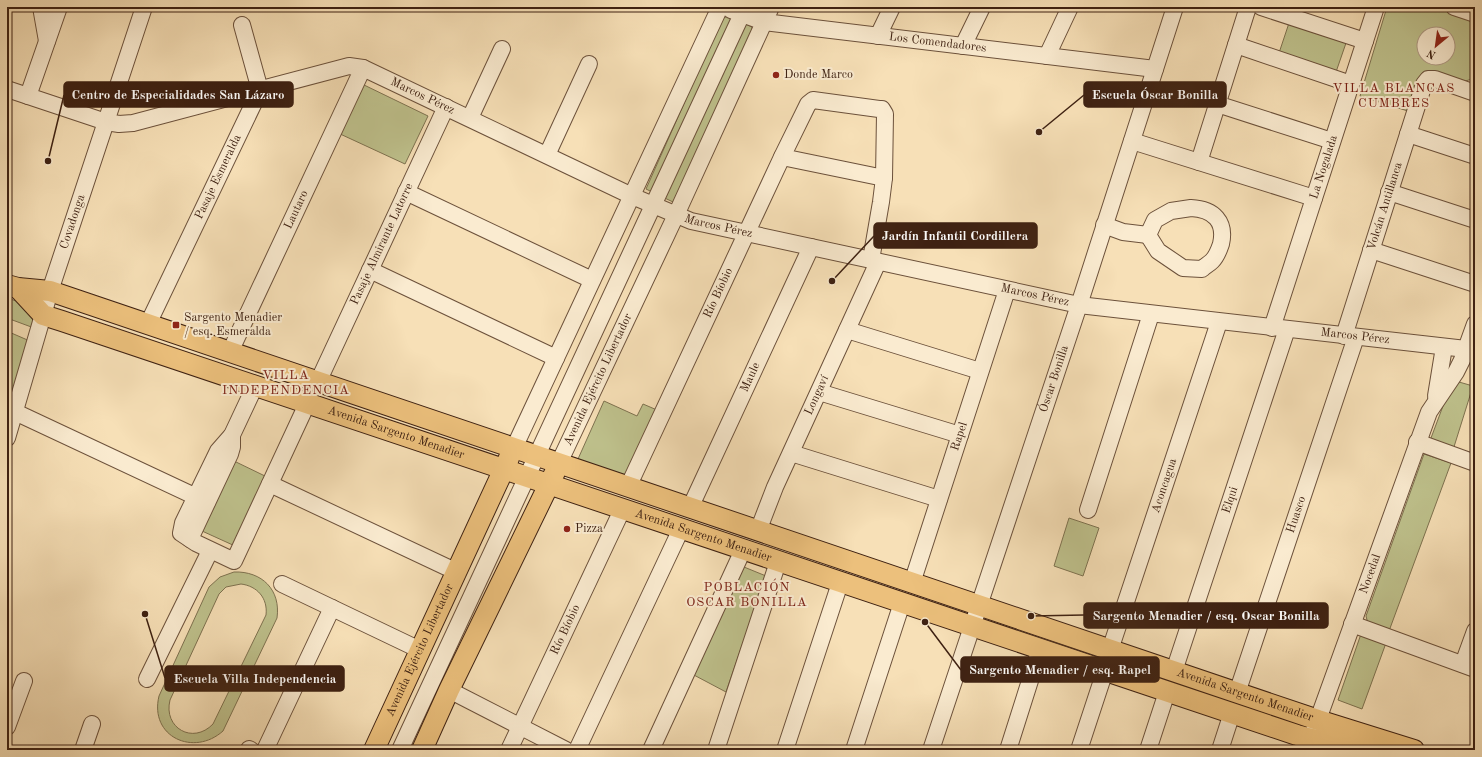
<svg xmlns="http://www.w3.org/2000/svg" width="1482" height="757" font-family="'Old Standard TT',serif">
<style>
.green{fill:#bfc28d;stroke:#7e7250;fill-rule:evenodd}
.lines{fill:none;stroke-linecap:round;stroke-linejoin:round}
.minor-casing{stroke:#6c513b;stroke-width:18}
.major-casing{stroke:#3e2112;stroke-width:22}
.minor{stroke:#faebd0;stroke-width:16}
.major{stroke:#ecc07c;stroke-width:20}
.poi-dot{fill:#8f2418;stroke:#faebd0;stroke-width:1.5}
.labels{text-anchor:middle;dominant-baseline:central;stroke-width:4;stroke-linejoin:round;paint-order:stroke}
.street-label{font-size:12px;fill:#3e2112;stroke:#faebd0}
.poi-label{font-size:12px;fill:#3e2112;stroke:#faebd0;text-anchor:start}
.neighbourhood-label{font-size:13px;letter-spacing:1px;fill:#7a1f14;stroke:#faebd0}
.leader{fill:none;stroke:#3e2112;stroke-width:1.5}
.callout-dot{fill:#3e2112;stroke:#faebd0;stroke-width:1.5}
.callout{fill:#3e2112;stroke:#3e2112;stroke-width:1.5}
.callout-label{font-size:13px;text-anchor:middle;font-weight:bold;fill:#fff}
</style>
<rect width="100%" height="100%" fill="#f7e0b7"/>
<filter id="stains"><feTurbulence type="fractalNoise" baseFrequency=".005" numOctaves="4"/><feColorMatrix values="0 0 0 0 .2 0 0 0 0 .09 0 0 0 0 .02 0 0 0 .5 -.17"/></filter>
<radialGradient id="worn" r=".72"><stop offset=".6" stop-color="#630" stop-opacity="0"/><stop offset="1" stop-color="#630" stop-opacity=".3"/></radialGradient>
<g class="green">
<path d="M1387,7h49l39,12v49l-3,11 -10,3 -35,-11 -6,6 -10,35 -51,-16zM1424,34h24v24h-24z"/>
<polygon points="729,16 752,27 752,34 673,202 646,189 722,18"/>
<polygon points="1289,23 1346,43 1336,72 1279,53"/>
<polygon points="362,84 428,116 405,164 338,133"/>
<polygon points="7,298 32,306 37,315 34,328 7,318"/>
<polygon points="9,332 39,345 22,414 7,457 7,337"/>
<polygon points="1459,382 1473,386 1453,450 1434,444 1431,438 1446,398"/>
<polygon points="604,401 637,416 643,404 657,410 625,478 578,459"/>
<polygon points="1424,454 1451,463 1389,631 1368,624 1366,616"/>
<polygon points="234,461 267,477 235,546 202,531"/>
<polygon points="1069,518 1099,528 1083,576 1054,566"/>
<polygon points="744,567 766,576 726,692 692,674"/>
<path d="M234,572c28,-1 47,18 43,46l-54,113c-29,26 -74,6 -64,-35l50,-109 11,-10zM241,584c16,2 27,14 25,31l-53,109c-20,21 -50,4 -43,-24l49,-106 7,-7z"/>
<polygon points="1361,634 1386,643 1362,709 1338,700"/>
</g>
<g class="lines">
<defs>
<g id="minor">
<polyline points="41,7 47,41"/>
<polyline points="1261,7 1365,41"/>
<polyline points="1454,7 1475,14"/>
<path id="s1" d="M731,10l33,12 391,47"/>
<polyline points="878,36 892,7"/>
<polyline points="1236,45 1351,84"/>
<polyline points="963,46 982,7"/>
<polyline points="1047,56 1070,7"/>
<path id="s2" d="M7,89l99,33 13,2 14,-1 216,-57 14,2 269,128 59,25 388,84 387,44"/>
<polyline points="28,96 59,7"/>
<polyline points="1217,104 1332,141"/>
<polyline points="470,118 502,49"/>
<polyline points="1408,134 1475,156"/>
<polyline points="1132,141 1314,198"/>
<polyline points="547,155 589,64"/>
<polyline points="782,157 884,178"/>
<polyline points="1199,162 1248,7"/>
<polyline points="406,192 592,280"/>
<polyline points="1389,192 1475,220"/>
<path d="M1191,208c23,1 35,14 30,36 -2,6 -5,13 -9,17 -3,3 -7,5 -10,8l-19,-1 -25,-17 -10,-16 7,-15 16,-9z"/>
<polyline points="1104,225 1123,232 1148,235"/>
<polyline points="1371,250 1475,284"/>
<polyline points="370,270 556,358"/>
<path id="s3" d="M148,324l112,-234 -18,-65"/>
<path id="s4" d="M1272,328l104,-321"/>
<polyline points="847,330 980,371"/>
<path id="s5" d="M1344,336l80,-252 4,-5h7l40,14"/>
<path id="s6" d="M230,352l133,-284"/>
<path id="s7" d="M318,382l128,-275"/>
<polyline points="255,386 232,435 218,451 183,523 181,533 196,543 234,561 307,404"/>
<polyline points="819,392 960,435"/>
<polyline points="1436,396 1444,347"/>
<polyline points="15,412 207,502"/>
<path id="s8" d="M7,438l43,-147 94,-284"/>
<polyline points="1417,442 1475,463"/>
<polyline points="514,448 720,7"/>
<polyline points="791,453 939,499"/>
<path id="s9" d="M559,463l117,-248 95,-208"/>
<polyline points="270,484 457,572"/>
<path id="s10" d="M628,487l154,-330 26,-53 5,-4 66,9h3l3,5 -1,64 -3,24 -10,58"/>
<path id="s11" d="M690,508l121,-261"/>
<polyline points="1088,510 1151,314"/>
<path id="s12" d="M758,531l17,-44 103,-225"/>
<polyline points="190,539 230,454 232,447 232,435"/>
<path id="s13" d="M912,583l95,-293"/>
<polyline points="282,584 420,650"/>
<polyline points="1352,624 1475,669"/>
<path id="s14" d="M1110,650l109,-328"/>
<polyline points="1463,664 1475,631"/>
<path id="s15" d="M1174,671l113,-342"/>
<polyline points="147,679 207,557 209,550"/>
<polyline points="449,690 566,750"/>
<path id="s16" d="M1237,693l119,-356"/>
<polyline points="7,727 24,681"/>
<polyline points="249,749 251,750"/>
<polyline points="83,750 92,724"/>
<polyline points="265,750 332,608"/>
<polyline points="400,750 742,14"/>
<path id="s17" d="M509,750l113,-240"/>
<polyline points="577,750 681,529"/>
<polyline points="651,750 743,550"/>
<polyline points="716,750 778,562"/>
<polyline points="785,750 840,583"/>
<polyline points="854,750 902,603"/>
<path id="s18" d="M931,750l148,-445 96,-298"/>
<polyline points="1008,750 1040,649"/>
<polyline points="1079,750 1105,671"/>
<polyline points="1148,750 1167,692"/>
<polyline points="1220,750 1232,713"/>
<path id="s19" d="M1307,750l122,-338 27,-40 6,-12 13,-36"/>
</g>
<g id="major">
<path id="s20" d="M7,285l11,3 32,3 1268,429 96,30"/>
<path id="s21" d="M18,288l25,27 19,6 1235,414c26,8 53,10 81,11"/>
<path id="s22" d="M374,750l135,-292"/>
<polyline points="422,750 449,690 555,472"/>
</g>
</defs>
<use href="#minor" class="minor-casing"/>
<use href="#major" class="major-casing"/>
<use href="#minor" class="minor"/>
<use href="#major" class="major"/>
</g>
<g class="poi-dot">
<circle cx="776" cy="75" r="4"/>
<rect x="172" y="321" width="8" height="8" rx="2"/>
<circle cx="567" cy="529" r="4"/>
</g>
<g class="labels">
<g class="street-label">
<text stroke="none"><textPath href="#s1" startOffset="210">Los Comendadores</textPath></text>
<text stroke="none"><textPath href="#s2" startOffset="435">Marcos Pérez</textPath></text>
<text stroke="none"><textPath href="#s4" startOffset="169">La Nogalada</textPath></text>
<text stroke="none"><textPath href="#s3" startOffset="163">Pasaje Esmeralda</textPath></text>
<text stroke="none"><textPath href="#s5" startOffset="136">Volcán Antillanca</textPath></text>
<text stroke="none"><textPath href="#s6" startOffset="157">Lautaro</textPath></text>
<text stroke="none"><textPath href="#s8" startOffset="226">Covadonga</textPath></text>
<text stroke="none"><textPath href="#s2" startOffset="759">Marcos Pérez</textPath></text>
<text stroke="none"><textPath href="#s7" startOffset="152">Pasaje Almirante Latorre</textPath></text>
<text stroke="none"><textPath href="#s10" startOffset="214">Río Bíobio</textPath></text>
<text stroke="none"><textPath href="#s2" startOffset="1083">Marcos Pérez</textPath></text>
<text stroke="none"><textPath href="#s2" startOffset="1406">Marcos Pérez</textPath></text>
<text stroke="none"><textPath href="#s11" startOffset="144">Maule</textPath></text>
<text stroke="none"><textPath href="#s9" startOffset="92">Avenida Ejército Libertador</textPath></text>
<text stroke="none"><textPath href="#s18" startOffset="391">Óscar Bonilla</textPath></text>
<text stroke="none"><textPath href="#s12" startOffset="148">Longaví</textPath></text>
<text stroke="none"><textPath href="#s21" startOffset="409">Avenida Sargento Menadier</textPath></text>
<text stroke="none"><textPath href="#s13" startOffset="154">Rapel</textPath></text>
<text stroke="none"><textPath href="#s14" startOffset="173">Aconcagua</textPath></text>
<text stroke="none"><textPath href="#s15" startOffset="180">Elqui</textPath></text>
<text stroke="none"><textPath href="#s16" startOffset="188">Huasco</textPath></text>
<text stroke="none"><textPath href="#s21" startOffset="733">Avenida Sargento Menadier</textPath></text>
<text stroke="none"><textPath href="#s19" startOffset="187">Nocedal</textPath></text>
<text stroke="none"><textPath href="#s17" startOffset="133">Río Bíobio</textPath></text>
<text stroke="none"><textPath href="#s22" startOffset="110">Avenida Ejército Libertador</textPath></text>
<text stroke="none"><textPath href="#s20" startOffset="1305">Avenida Sargento Menadier</textPath></text>
</g>
<g class="poi-label">
<text x="784" y="75">Donde Marco</text>
<text x="184" y="318">Sargento Menadier<tspan x="184" dy="14">/ esq. Esmeralda</tspan></text>
<text x="575" y="529">Pizza</text>
</g>
<g class="neighbourhood-label">
<text x="1394" y="88">VILLA BLANCAS<tspan x="1394" dy="15">CUMBRES</tspan></text>
<text x="286" y="375">VILLA<tspan x="286" dy="15">INDEPENDENCIA</tspan></text>
<text x="747" y="587">POBLACIÓN<tspan x="747" dy="15">OSCAR BONILLA</tspan></text>
</g>
</g>
<path class="leader" d="M48 161L64 95M1039 132L1084 95M832 281L874 236M1031 616L1084 615M925 622L961 670M145 614L165 678"/>
<g class="callout-dot">
<circle cx="48" cy="161" r="4"/>
<circle cx="1039" cy="132" r="4"/>
<circle cx="832" cy="281" r="4"/>
<circle cx="1031" cy="616" r="4"/>
<circle cx="925" cy="622" r="4"/>
<circle cx="145" cy="614" r="4"/>
</g>
<g class="callout">
<rect x="64" y="82" width="229" height="25" rx="4"/>
<rect x="1084" y="82" width="142" height="25" rx="4"/>
<rect x="874" y="223" width="163" height="25" rx="4"/>
<rect x="1084" y="603" width="244" height="25" rx="4"/>
<rect x="961" y="657" width="198" height="25" rx="4"/>
<rect x="165" y="666" width="179" height="25" rx="4"/>
</g>
<g class="callout-label">
<text x="178" y="99">Centro de Especialidades San Lázaro</text>
<text x="1155" y="99">Escuela Óscar Bonilla</text>
<text x="955" y="240">Jardín Infantil Cordillera</text>
<text x="1206" y="620">Sargento Menadier / esq. Oscar Bonilla</text>
<text x="1060" y="674">Sargento Menadier / esq. Rapel</text>
<text x="255" y="683">Escuela Villa Independencia</text>
</g>
<rect width="1482" height="757" fill="none" stroke="#f7e0b7" stroke-width="24"/>
<rect x="8" y="8" width="1466" height="741" fill="none" stroke="#3e2112" stroke-width="2"/>
<rect x="12" y="12" width="1458" height="733" fill="none" stroke="#3e2112"/>
<g transform="translate(1436 46) rotate(209)"><circle r="19" fill="#faebd0" stroke="#af9a84"/>
<path d="M0-3L7 15L0 10L-7 15Z" fill="#8f2418"/>
<text y="-6" font-size="11" font-weight="bold" text-anchor="middle" fill="#3e2112">N</text>
</g>
<rect width="100%" height="100%" filter="url(#stains)"/>
<rect width="100%" height="100%" fill="url(#worn)"/>
</svg>
